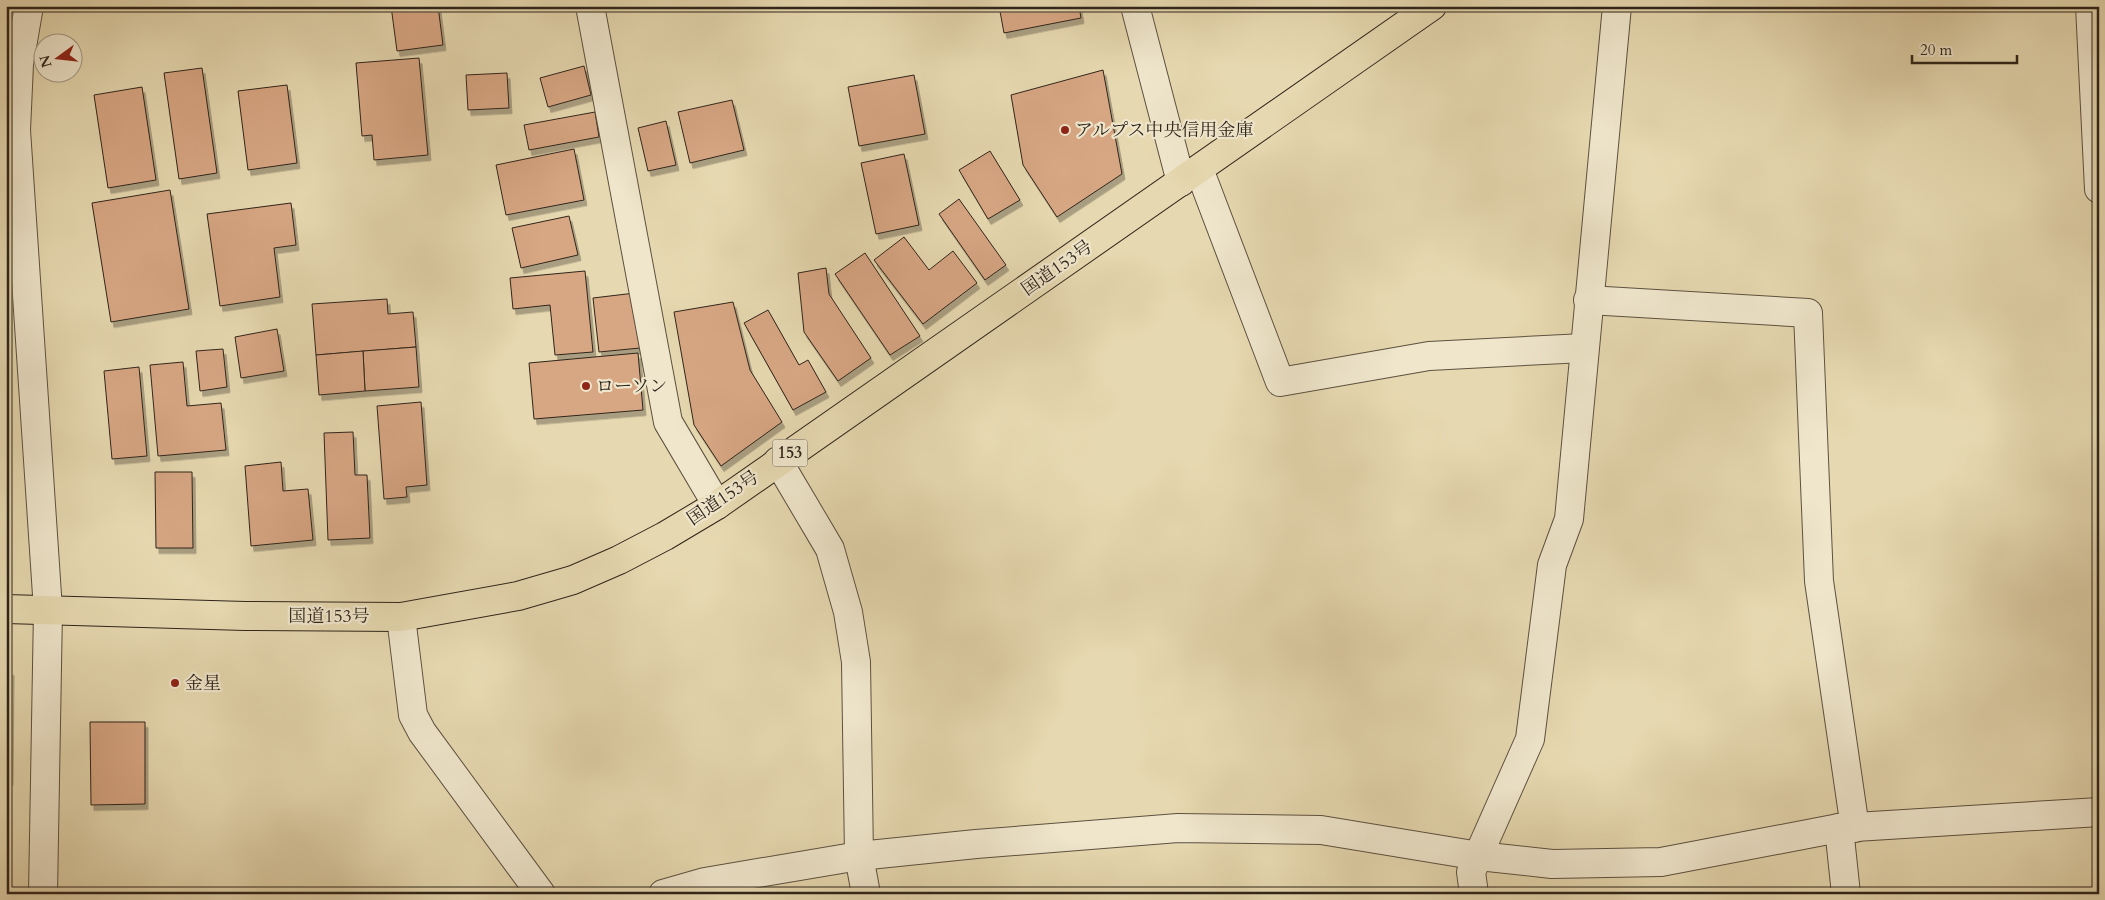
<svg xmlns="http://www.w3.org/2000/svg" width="2105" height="900" font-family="Cardo,'Noto Serif JP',serif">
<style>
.building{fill:#d7a683;stroke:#2f241a;filter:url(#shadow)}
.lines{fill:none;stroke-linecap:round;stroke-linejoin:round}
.minor-casing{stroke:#5d5140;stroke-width:30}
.highway-casing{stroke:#2f241a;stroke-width:30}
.minor{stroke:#efe6cc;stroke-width:28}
.highway{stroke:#e6d8b0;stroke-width:28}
.poi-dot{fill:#8f2418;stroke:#efe6cc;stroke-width:2}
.labels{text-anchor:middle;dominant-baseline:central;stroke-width:4.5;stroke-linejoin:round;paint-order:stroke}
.shield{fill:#efe6cc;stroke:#695e4f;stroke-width:1}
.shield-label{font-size:16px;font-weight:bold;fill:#2f241a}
.poi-label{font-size:18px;fill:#2f241a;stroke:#efe6cc;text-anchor:start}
.street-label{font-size:18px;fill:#2f241a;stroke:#efe6cc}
</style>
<defs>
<filter id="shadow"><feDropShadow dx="3" dy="5.5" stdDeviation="0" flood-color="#0004"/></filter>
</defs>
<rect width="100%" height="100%" fill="#e6d8b0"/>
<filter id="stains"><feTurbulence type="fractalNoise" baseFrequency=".004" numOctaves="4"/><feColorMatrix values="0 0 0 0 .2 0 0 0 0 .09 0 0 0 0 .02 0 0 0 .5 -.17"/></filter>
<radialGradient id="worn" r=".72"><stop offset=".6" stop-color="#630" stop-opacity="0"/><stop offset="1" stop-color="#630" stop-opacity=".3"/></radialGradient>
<g class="building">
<polygon points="391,6 438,6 443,45 397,51"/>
<polygon points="999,6 1079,6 1081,18 1004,33"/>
<polygon points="419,58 428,155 374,160 372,135 362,136 356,63"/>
<polygon points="584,66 591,95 548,107 540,78"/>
<polygon points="202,68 217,173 179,179 164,73"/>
<polygon points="1103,70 1122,174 1057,217 1023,165 1011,95"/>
<polygon points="507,73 509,108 468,110 466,75"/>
<polygon points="914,75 925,134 859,146 848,87"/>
<polygon points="287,85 297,163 248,170 238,91"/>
<polygon points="142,87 156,180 108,188 94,95"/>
<polygon points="732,100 744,150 690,163 678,112"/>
<polygon points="595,112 599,137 529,150 524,125"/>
<polygon points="666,121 676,165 648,171 638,128"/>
<polygon points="574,149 584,200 506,215 496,165"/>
<polygon points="990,151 1020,200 988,219 959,170"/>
<polygon points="904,154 919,225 876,234 861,163"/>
<polygon points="170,190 189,309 111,322 92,203"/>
<polygon points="959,199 1006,265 985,280 939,214"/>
<polygon points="291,203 296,245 274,248 280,297 220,306 207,214"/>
<polygon points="569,216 578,255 521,268 512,228"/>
<polygon points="904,237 929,270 953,251 977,283 923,324 874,260"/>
<polygon points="865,253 920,336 890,355 835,274"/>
<polygon points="826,268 829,294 871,358 838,381 804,332 798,273"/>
<polygon points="585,271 593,352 555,355 550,305 513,309 510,278"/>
<polygon points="635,293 640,348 599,352 593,298"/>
<polygon points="387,299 388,314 413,312 416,347 316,355 312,304"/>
<polygon points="733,302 750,370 782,422 721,466 694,425 674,312"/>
<polygon points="768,310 799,365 808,360 826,392 793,410 744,323"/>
<polygon points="277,329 284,371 241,378 235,337"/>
<polygon points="416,347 419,387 365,391 363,351"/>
<polygon points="223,349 227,387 200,391 196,351"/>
<polygon points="363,351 365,391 319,395 316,355"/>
<polygon points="638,353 643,410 534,419 529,363"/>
<polygon points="183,362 187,406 221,403 226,450 158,456 150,365"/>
<polygon points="139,367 147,456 112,459 104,371"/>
<polygon points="421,402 427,485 406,487 407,497 384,499 377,406"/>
<polygon points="353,432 355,475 367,475 370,538 328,540 324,433"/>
<polygon points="281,462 283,491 308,489 313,540 251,546 245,466"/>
<polygon points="155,472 192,472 193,548 156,548"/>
<polygon points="11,670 10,780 6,780 6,671"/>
<polygon points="90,722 145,722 145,804 91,805"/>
</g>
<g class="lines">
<defs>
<g id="minor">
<polyline points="29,6 19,64 16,130 48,610 43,894"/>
<polyline points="590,6 668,422 717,505"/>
<polyline points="1135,6 1181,182"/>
<polyline points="2090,6 2099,189"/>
<polyline points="1199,169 1280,382 1429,356 1584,348"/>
<polyline points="1588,300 1808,313 1819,581 1855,828"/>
<polyline points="778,461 830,549 848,612 856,662 859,856 866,894"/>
<polyline points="401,617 413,715 422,732 541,894"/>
<polyline points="1839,828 1846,894"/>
<polyline points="663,894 705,882 859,856 976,844 1178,828 1321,830 1479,856 1552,864 1661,862 1839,828 2099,812"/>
<polyline points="1474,894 1471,872 1530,739 1552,565 1569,519 1617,6"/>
</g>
<polyline id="highway" points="6,609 245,616 401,617 518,596 573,580 619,560 665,536 717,505 1432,6"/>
</defs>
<use href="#minor" class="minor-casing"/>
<use href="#highway" class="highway-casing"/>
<use href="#minor" class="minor"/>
<use href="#highway" class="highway"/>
</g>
<g class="poi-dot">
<circle cx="1065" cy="130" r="5"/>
<circle cx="586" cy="386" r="5"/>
<circle cx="175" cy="683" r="5"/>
</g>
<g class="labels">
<rect class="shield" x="772.5" y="439.5" width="35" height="27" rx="4"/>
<g class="shield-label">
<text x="790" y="453">153</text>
</g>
<g class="poi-label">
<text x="1075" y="130">アルプス中央信用金庫</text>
<text x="596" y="386">ローソン</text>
<text x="185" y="683">金星</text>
</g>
<g class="street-label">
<text transform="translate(1057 268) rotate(-35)">国道153号</text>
<text transform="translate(723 498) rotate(-34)">国道153号</text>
<text x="329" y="616">国道153号</text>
</g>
</g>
<rect width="2105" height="900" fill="none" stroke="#e6d8b0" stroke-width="25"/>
<rect x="8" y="8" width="2090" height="885" fill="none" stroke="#2f241a" stroke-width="2.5"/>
<rect x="12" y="12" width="2080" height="875" fill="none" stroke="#2f241a"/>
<g transform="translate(58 58) rotate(255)"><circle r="24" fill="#efe6cc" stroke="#a29885"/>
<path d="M0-4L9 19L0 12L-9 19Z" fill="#8f2418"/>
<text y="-8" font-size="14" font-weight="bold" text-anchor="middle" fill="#2f241a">N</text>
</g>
<path d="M1912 55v8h105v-8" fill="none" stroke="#2f241a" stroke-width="2.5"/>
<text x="1920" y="55" font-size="15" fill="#2f241a" stroke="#efe6cc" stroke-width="4" paint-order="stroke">20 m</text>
<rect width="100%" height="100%" filter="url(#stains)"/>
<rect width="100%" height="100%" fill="url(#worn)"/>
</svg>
